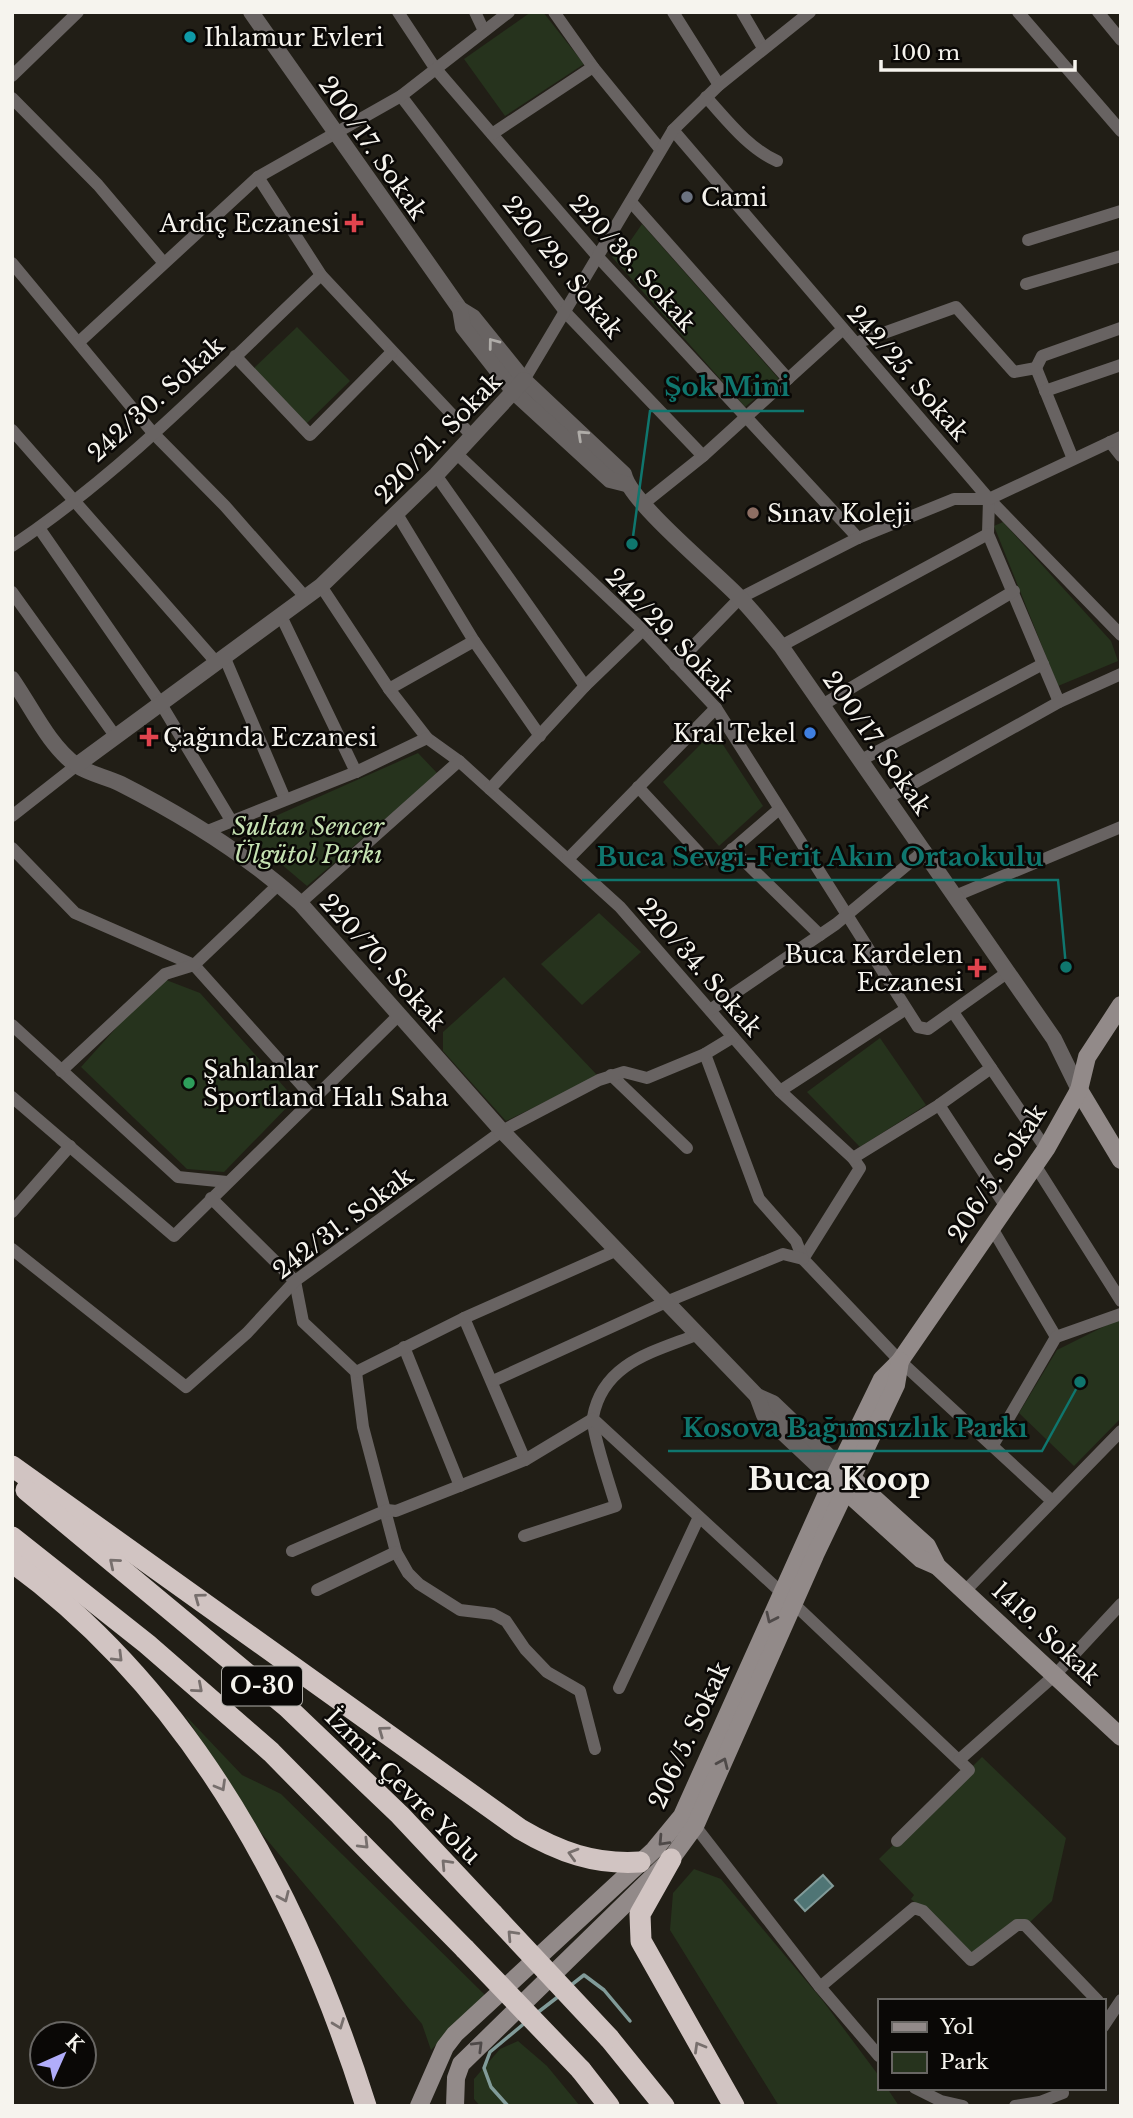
<svg xmlns="http://www.w3.org/2000/svg" width="1133" height="2118" font-family="'Libre Baskerville',serif">
<style>
.green{fill:#26331d}
.water{fill:#4f7575;stroke:#819b99;stroke-width:2}
.lines{fill:none;stroke-linecap:round;stroke-linejoin:round}
.stream{stroke:#819b99;stroke-width:3.5}
.minor{stroke:#686362;stroke-width:12}
.tertiary{stroke:#686362;stroke-width:16}
.secondary{stroke:#928a89;stroke-width:18}
.motorway{stroke:#d1c4c2;stroke-width:21}
.motorway-bridge{stroke:#d1c4c2;stroke-width:21}
.oneway{stroke:#afaca8}
.oneway2{stroke:#776f6d}
.oneway3{stroke:#4e4948}
.culture-dot{fill:#0f9aa8;stroke:#0a0806;stroke-width:2.5}
.worship-dot{fill:#6b7280;stroke:#0a0806;stroke-width:2.5}
.health-dot{fill:#e0444e;stroke:#0a0806;stroke-width:2.5}
.education-dot{fill:#8d6e63;stroke:#0a0806;stroke-width:2.5}
.shop-dot{fill:#3f7fe0;stroke:#0a0806;stroke-width:2.5}
.leisure-dot{fill:#2e9e5b;stroke:#0a0806;stroke-width:2.5}
.labels{text-anchor:middle;dominant-baseline:central;stroke-width:5;stroke-linejoin:round;paint-order:stroke}
.shield{fill:#0a0806;stroke:#afada8;stroke-width:2}
.shield-label{font-size:23px;font-weight:bold;fill:#f6f4ee}
.poi-label{font-size:24px;fill:#f6f4ee;stroke:#0a0806;text-anchor:start}
.street-label{font-size:24px;fill:#f6f4ee;stroke:#0a0806}
.park-label{font-size:24px;font-style:italic;fill:#c5e2b2;stroke:#0a0806}
.district-label{font-size:32px;font-weight:bold;fill:#f6f4ee;stroke:#0a0806}
.leader{fill:none;stroke:#0f766e;stroke-width:2.5}
.callout-dot{fill:#0f766e;stroke:#0a0806;stroke-width:2.5}
.callout-label{font-size:26px;text-anchor:middle;font-weight:bold;fill:#0f766e;stroke:#0a0806;stroke-width:5;stroke-linejoin:round;paint-order:stroke}
</style>
<rect width="100%" height="100%" fill="#211e16"/>
<g class="green">
<polygon points="531,12 543,12 584,64 505,116 464,59"/>
<polygon points="642,224 779,379 745,407 612,257 631,240"/>
<polygon points="297,327 350,381 306,424 253,369"/>
<polygon points="1003,522 1111,641 1118,661 1058,686 994,526"/>
<polygon points="714,731 763,806 719,846 663,782"/>
<polygon points="418,753 438,774 307,886 248,836 246,829"/>
<polygon points="599,913 641,952 582,1005 541,964"/>
<polygon points="504,977 598,1076 506,1121 443,1051 443,1032"/>
<polygon points="161,978 200,993 295,1099 224,1172 187,1169 81,1067"/>
<polygon points="880,1038 926,1105 860,1147 807,1092"/>
<polygon points="1121,1318 1121,1418 1074,1466 1019,1413 1057,1350"/>
<polygon points="185,1715 242,1775 281,1794 485,1995 431,2050 422,2024 257,1828"/>
<polygon points="982,1757 1066,1838 1052,1901 1026,1926 976,1958 911,1899 914,1895 879,1859"/>
<polygon points="694,1869 721,1879 823,2001 879,2076 879,2088 887,2088 899,2106 779,2106 670,1930 673,1893"/>
<polygon points="518,2041 547,2066 580,2106 480,2106 474,2099 474,2079 500,2049"/>
</g>
<polygon class="water" points="823,1875 833,1886 805,1911 795,1900"/>
<g class="lines">
<g class="stream">
<polyline points="570,1986 584,1975 604,1990 630,2021"/>
<polyline points="537,2013 559,1996"/>
<polyline points="508,2106 491,2087 484,2068 490,2052 526,2022"/>
</g>
<g class="minor">
<polyline points="398,12 435,68 598,257 858,538"/>
<polyline points="475,12 484,31"/>
<polyline points="554,12 593,67 660,149"/>
<polyline points="673,12 719,85"/>
<polyline points="742,12 763,48"/>
<polyline points="1018,12 1121,131"/>
<polyline points="1098,12 1121,40"/>
<polyline points="12,76 78,12"/>
<polyline points="401,96 566,313 703,456"/>
<path d="M706,97c21,23 42,51 71,64"/>
<polyline points="12,98 98,185 163,262"/>
<polyline points="673,130 989,499 1121,635"/>
<polyline points="492,134 593,67"/>
<polyline points="258,177 321,275 473,437"/>
<polyline points="631,202 788,379"/>
<polyline points="1028,240 1121,211"/>
<polyline points="12,263 153,433 225,506 306,598"/>
<polyline points="1026,284 1121,256"/>
<polyline points="79,342 258,177 401,96 509,12"/>
<polyline points="856,343 956,307 1014,372 1036,368"/>
<polyline points="235,356 310,435 392,352"/>
<polyline points="1036,368 1073,459"/>
<polyline points="1036,368 1042,356 1121,328"/>
<polyline points="524,380 673,130 719,85 810,12"/>
<polyline points="1045,391 1121,365"/>
<polyline points="12,430 216,662"/>
<polyline points="1110,442 1121,456"/>
<polyline points="457,454 643,630 716,708 918,1027 928,1029 1008,972"/>
<polyline points="436,475 585,686"/>
<polyline points="989,499 988,534 1059,702"/>
<polyline points="643,504 703,456 843,329"/>
<polyline points="397,514 474,641 540,736"/>
<polyline points="39,528 161,704 232,822"/>
<path d="M12,546c114,-76 210,-178 309,-271"/>
<polyline points="321,586 389,689 427,738 459,761 620,907 780,1091 853,1158 860,1168 803,1259 900,1361 1052,1501"/>
<polyline points="12,592 116,737"/>
<polyline points="281,616 356,772"/>
<polyline points="781,646 988,534"/>
<polyline points="224,656 285,799"/>
<polyline points="675,665 740,598 858,538 954,499 989,499 1121,437"/>
<polyline points="389,689 474,641"/>
<polyline points="824,704 1014,591"/>
<polyline points="863,759 1043,664"/>
<polyline points="638,787 703,857 712,861 726,855 778,810"/>
<polyline points="490,789 585,686 643,630"/>
<polyline points="889,797 1059,702 1121,674"/>
<polyline points="12,816 77,765"/>
<polyline points="205,832 356,772 427,738"/>
<polyline points="12,848 75,913 194,965 314,1099"/>
<polyline points="732,849 820,935"/>
<polyline points="568,859 716,708"/>
<polyline points="955,896 1121,827"/>
<polyline points="300,903 459,761"/>
<polyline points="710,1010 836,924 925,850"/>
<polyline points="953,1012 1046,1149"/>
<polyline points="12,1025 178,1177 227,1182"/>
<polyline points="733,1037 705,1054 759,1199 796,1241 803,1259"/>
<polyline points="61,1071 165,974 194,965 279,884"/>
<polyline points="611,1075 687,1148"/>
<polyline points="780,1091 906,1009"/>
<polyline points="12,1097 174,1236 399,1015"/>
<polyline points="939,1105 1006,1207"/>
<polyline points="853,1158 939,1105 991,1068"/>
<polyline points="1035,1165 1121,1301"/>
<polyline points="211,1198 295,1281 303,1322 356,1372 363,1427 396,1552 408,1573 419,1584 460,1610 493,1614 506,1621 525,1649 547,1672 580,1691 595,1749"/>
<polyline points="12,1212 70,1146"/>
<polyline points="992,1228 1056,1337"/>
<polyline points="12,1249 186,1387 247,1333 295,1281 502,1131 599,1080 624,1072 647,1078 705,1054"/>
<polyline points="464,1318 525,1460"/>
<polyline points="404,1347 460,1486"/>
<polyline points="356,1372 464,1318 615,1251"/>
<polyline points="493,1381 666,1302 783,1254 803,1259"/>
<polyline points="993,1445 1056,1337 1121,1314"/>
<path d="M524,1536l92,-30c-5,-17 -25,-76 -23,-89 10,-54 60,-65 103,-82"/>
<polyline points="292,1551 387,1510 396,1511 525,1460 593,1419 783,1594"/>
<polyline points="317,1590 396,1552"/>
<polyline points="965,1591 1121,1431"/>
<polyline points="794,1604 969,1770 897,1841"/>
<polyline points="619,1688 698,1519"/>
<polyline points="959,1760 1055,1675 1121,1604"/>
<polyline points="695,1826 820,1987 879,2056"/>
<polyline points="820,1987 914,1908 923,1911 971,1960 1017,1925 1025,1925 1098,2001"/>
<polyline points="1103,2027 1121,2000"/>
<polyline points="915,2088 941,2101 963,2106"/>
<polyline points="1015,2106 1040,2102 1063,2093"/>
</g>
<g class="tertiary">
<path d="M251,12l209,297 13,8 51,63 100,94c5,27 90,97 114,122 15,15 29,33 43,50l273,393 25,51"/>
<polyline points="460,309 463,327 514,392 610,480 626,484"/>
<path d="M12,679c19,27 37,67 64,86 13,9 31,12 45,19 63,32 127,72 179,119l202,228 255,265 16,7 66,63"/>
<polyline points="77,765 321,586 436,475 524,380"/>
<polyline points="757,1396 764,1415 833,1480"/>
</g>
<g class="secondary">
<polyline points="1079,1090 1121,1160"/>
<polyline points="844,1471 927,1546 937,1566 1121,1737"/>
<polyline points="838,1484 921,1559 937,1566"/>
<polyline points="419,2106 445,2047 455,2034 654,1850 682,1816 833,1480 882,1379 900,1361 1046,1149 1079,1090 1087,1057 1121,1005"/>
<polyline points="455,2106 456,2078 461,2064 671,1859 695,1826 815,1555 896,1385 900,1361"/>
</g>
<g class="motorway">
<path d="M12,1466l508,363c39,23 75,36 120,33"/>
<polyline points="26,1490 287,1707 400,1815 493,1914"/>
<polyline points="12,1537 147,1644 271,1752 465,1949"/>
<path d="M12,1562c181,132 288,335 354,544"/>
<polyline points="671,1859 640,1914 641,1941 734,2106"/>
<polyline points="609,2038 664,2106"/>
<polyline points="581,2070 609,2106"/>
</g>
<g class="motorway-bridge">
<polyline points="493,1914 609,2038"/>
<polyline points="465,1949 581,2070"/>
</g>
</g>
<defs><path id="oneway-chevron" d="M-2-3.5L2.5 0L-2 3.5" fill="none" stroke-width="1.6" stroke-linecap="round" stroke-linejoin="round" transform="scale(1.75)"/></defs>
<g class="oneway">
<use href="#oneway-chevron" transform="translate(493 343) rotate(-127)"/>
<use href="#oneway-chevron" transform="translate(582 435) rotate(-137)"/>
</g>
<g class="oneway2">
<use href="#oneway-chevron" transform="translate(114 1563) rotate(-140)"/>
<use href="#oneway-chevron" transform="translate(199 1598) rotate(-144)"/>
<use href="#oneway-chevron" transform="translate(118 1657) rotate(45)"/>
<use href="#oneway-chevron" transform="translate(198 1688) rotate(41)"/>
<use href="#oneway-chevron" transform="translate(383 1731) rotate(-144)"/>
<use href="#oneway-chevron" transform="translate(221 1786) rotate(60)"/>
<use href="#oneway-chevron" transform="translate(364 1844) rotate(45)"/>
<use href="#oneway-chevron" transform="translate(573 1854) rotate(-164)"/>
<use href="#oneway-chevron" transform="translate(446 1864) rotate(-133)"/>
<use href="#oneway-chevron" transform="translate(284 1897) rotate(66)"/>
<use href="#oneway-chevron" transform="translate(512 1935) rotate(-133)"/>
<use href="#oneway-chevron" transform="translate(339 2024) rotate(69)"/>
<use href="#oneway-chevron" transform="translate(699 2047) rotate(-120)"/>
</g>
<g class="oneway3">
<use href="#oneway-chevron" transform="translate(771 1618) rotate(115)"/>
<use href="#oneway-chevron" transform="translate(723 1763) rotate(-66)"/>
<use href="#oneway-chevron" transform="translate(663 1841) rotate(133)"/>
<use href="#oneway-chevron" transform="translate(478 2046) rotate(-45)"/>
</g>
<circle class="culture-dot" cx="190" cy="37" r="7"/>
<circle class="worship-dot" cx="687" cy="197" r="7"/>
<g class="health-dot">
<path d="M350.5 212.5h7v7h7v7h-7v7h-7v-7h-7v-7h7z"/>
<path d="M145.5 726.5h7v7h7v7h-7v7h-7v-7h-7v-7h7z"/>
<path d="M973.5 957.5h7v7h7v7h-7v7h-7v-7h-7v-7h7z"/>
</g>
<circle class="education-dot" cx="753" cy="513" r="7"/>
<circle class="shop-dot" cx="810" cy="733" r="7"/>
<circle class="leisure-dot" cx="189" cy="1083" r="7"/>
<g class="labels">
<rect class="shield" x="222" y="1666.5" width="80" height="39" rx="5"/>
<g class="shield-label">
<text x="262" y="1686">O-30</text>
</g>
<g class="poi-label">
<text x="204" y="37">Ihlamur Evleri</text>
<text x="701" y="197">Cami</text>
<text x="340" y="223" text-anchor="end">Ardıç Eczanesi</text>
<text x="767" y="513">Sınav Koleji</text>
<text x="796" y="733" text-anchor="end">Kral Tekel</text>
<text x="163" y="737">Çağında Eczanesi</text>
<text x="963" y="954" text-anchor="end">Buca Kardelen<tspan x="963" dy="28">Eczanesi</tspan></text>
<text x="203" y="1069">Şahlanlar<tspan x="203" dy="28">Sportland Halı Saha</tspan></text>
</g>
<g class="street-label">
<text transform="translate(373 148) rotate(55)">200/17. Sokak</text>
<text transform="translate(633 263) rotate(48)">220/38. Sokak</text>
<text transform="translate(563 267) rotate(51)">220/29. Sokak</text>
<text transform="translate(908 373) rotate(49)">242/25. Sokak</text>
<text transform="translate(156 399) rotate(-42)">242/30. Sokak</text>
<text transform="translate(438 438) rotate(-46)">220/21. Sokak</text>
<text transform="translate(670 634) rotate(46)">242/29. Sokak</text>
<text transform="translate(877 743) rotate(55)">200/17. Sokak</text>
<text transform="translate(383 962) rotate(48)">220/70. Sokak</text>
<text transform="translate(700 967) rotate(49)">220/34. Sokak</text>
<text transform="translate(997 1173) rotate(-57)">206/5. Sokak</text>
<text transform="translate(343 1223) rotate(-37)">242/31. Sokak</text>
<text transform="translate(1046 1633) rotate(43)">1419. Sokak</text>
<text transform="translate(689 1735) rotate(-65)">206/5. Sokak</text>
<text transform="translate(403 1786) rotate(45)">İzmir Çevre Yolu</text>
</g>
<g class="park-label">
<text x="308" y="826">Sultan Sencer<tspan x="308" dy="28">Ülgütol Parkı</tspan></text>
</g>
<g class="district-label">
<text x="839" y="1479">Buca Koop</text>
</g>
</g>
<path class="leader" d="M632 544L650 411H804M1066 967L1058 880H582M1080 1382L1042 1451H668"/>
<g class="callout-dot">
<circle cx="632" cy="544" r="7"/>
<circle cx="1066" cy="967" r="7"/>
<circle cx="1080" cy="1382" r="7"/>
</g>
<g class="callout-label">
<text x="727" y="396">Şok Mini</text>
<text x="820" y="866">Buca Sevgi-Ferit Akın Ortaokulu</text>
<text x="855" y="1437">Kosova Bağımsızlık Parkı</text>
</g>
<rect width="1133" height="2118" fill="none" stroke="#f6f4ee" stroke-width="28"/>
<rect x="878" y="1999" width="228" height="91" fill="#0a0806" stroke="#686663" stroke-width="2"/>
<rect x="892" y="2022" width="35" height="10" fill="#928a89" stroke="#686663" stroke-width="2"/>
<text x="940" y="2034" font-size="21" fill="#f6f4ee">Yol</text>
<rect x="892" y="2052" width="35" height="21" fill="#26331d" stroke="#686663" stroke-width="2"/>
<text x="940" y="2069" font-size="21" fill="#f6f4ee">Park</text>
<g transform="translate(63 2055) rotate(45)"><circle r="33" fill="#0a0806" stroke="#686663" stroke-width="2"/>
<path d="M0-5L12 26L0 18L-12 26Z" fill="#b1adfa"/>
<text y="-10" font-size="19" font-weight="bold" text-anchor="middle" fill="#f6f4ee">K</text>
</g>
<path d="M881 60v10h194v-10" fill="none" stroke="#f6f4ee" stroke-width="3.5"/>
<text x="892" y="60" font-size="21" fill="#f6f4ee" stroke="#0a0806" stroke-width="5" paint-order="stroke">100 m</text>
</svg>
